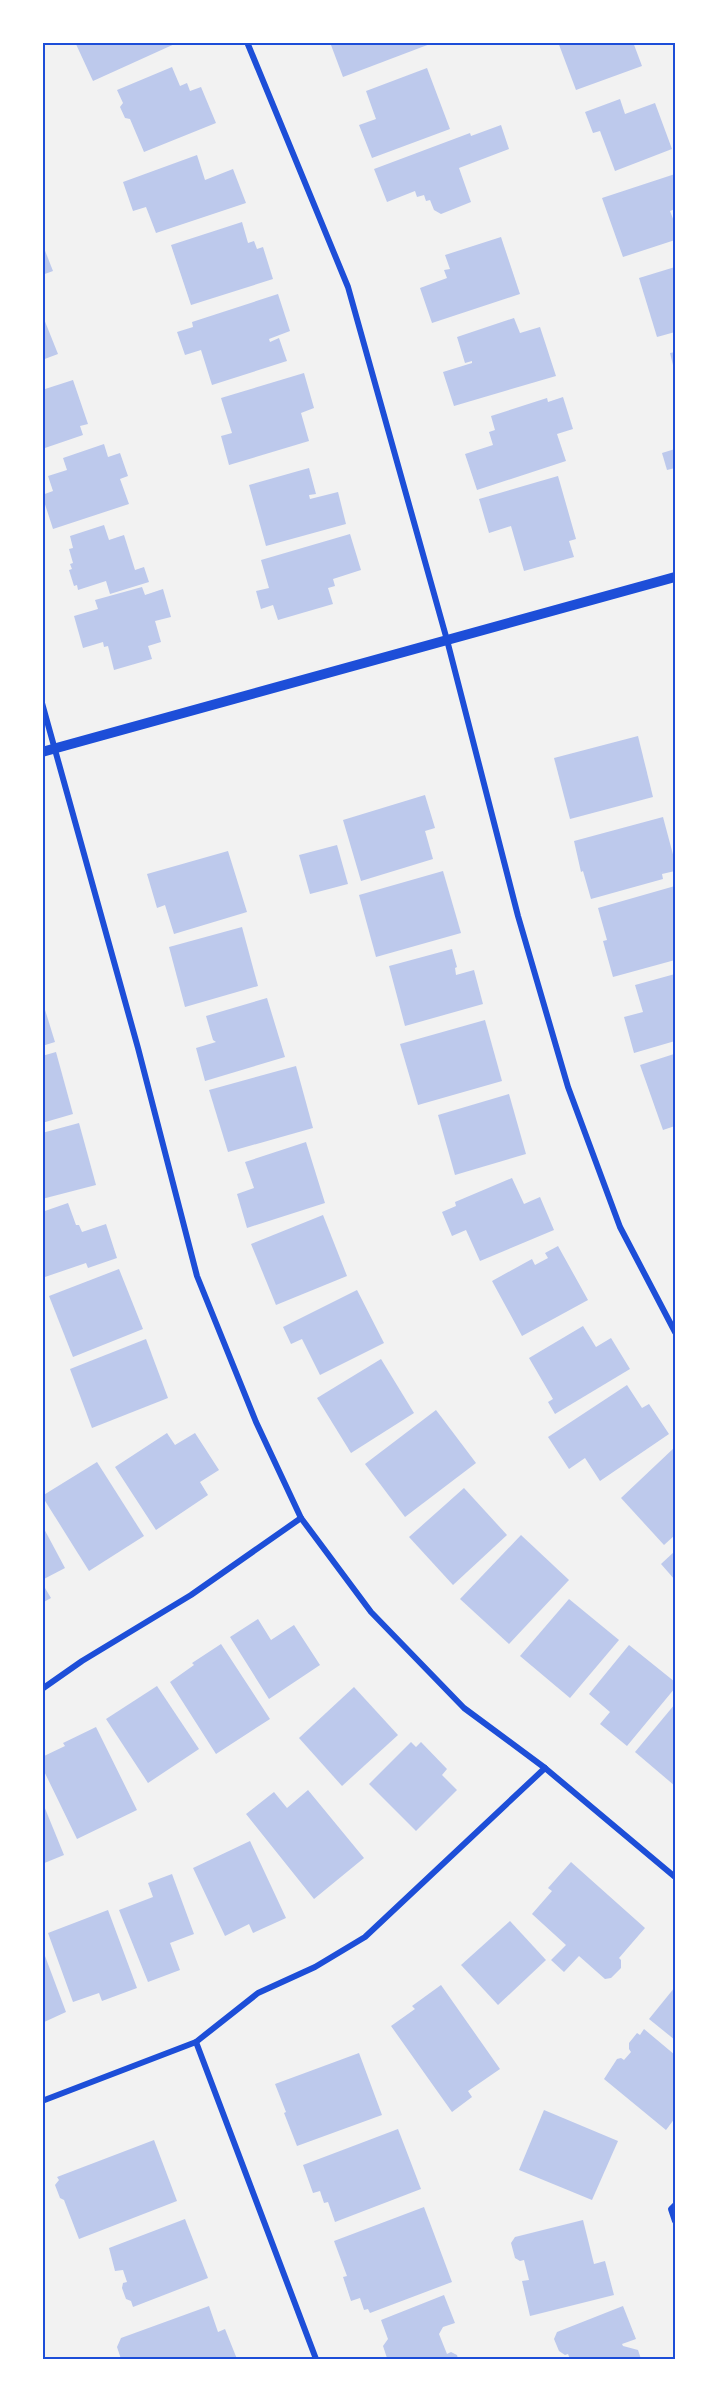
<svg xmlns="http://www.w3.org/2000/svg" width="717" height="2401" font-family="'Asap Condensed',sans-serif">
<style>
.building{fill:#bdc9ec}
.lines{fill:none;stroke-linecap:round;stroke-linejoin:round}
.minor{stroke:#1d4ed8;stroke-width:6}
.tertiary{stroke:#1d4ed8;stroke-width:10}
.neatline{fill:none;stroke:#1d4ed8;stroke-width:2}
</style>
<rect width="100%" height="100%" fill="#f2f2f2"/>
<g class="building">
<polygon points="75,42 179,42 93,81"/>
<polygon points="339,42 429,42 430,44 343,77 331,45"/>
<polygon points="558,42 633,42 642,66 576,90"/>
<polygon points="172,67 180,86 187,83 190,91 201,87 216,123 144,152 130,119 125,118 120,107 123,103 117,90"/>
<polygon points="427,68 450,129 372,158 359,125 376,119 366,91"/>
<polygon points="620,99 625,114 655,103 672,149 615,171 600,131 593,133 585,112"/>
<polygon points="501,125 509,149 459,168 471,202 441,214 434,210 430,200 426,201 424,195 417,197 415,191 387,202 374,169 470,133 471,136"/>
<polygon points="197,155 205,180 233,169 246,203 156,233 146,207 133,211 123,182"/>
<polygon points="675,174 675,209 670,211 675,224 675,240 623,257 602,198"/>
<polygon points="242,222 248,243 254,241 257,249 263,247 273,279 191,305 171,245"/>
<polygon points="501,237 520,294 432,323 420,288 447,278 444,270 450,269 445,255"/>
<polygon points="42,243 53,271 42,275"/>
<polygon points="675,267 675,332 657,337 639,278"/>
<polygon points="278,294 290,331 269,339 270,342 279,338 287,361 212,385 201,350 185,355 177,332 193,327 192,322"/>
<polygon points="42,314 58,354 42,360"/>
<polygon points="514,318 520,333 540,327 556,376 454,406 443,372 472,363 472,361 465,363 457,337"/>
<polygon points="675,352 675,368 674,369 670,353"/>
<polygon points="304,373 314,408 301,413 309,441 229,465 221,436 232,433 221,398"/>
<polygon points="73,380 88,424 80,426 83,435 42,449 42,390"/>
<polygon points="563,397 573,429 557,434 566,461 477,490 465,454 493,445 489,432 495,430 491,416 547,398 548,402"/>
<polygon points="104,444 108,457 120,453 128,476 120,479 129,504 53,529 42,495 53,491 48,476 67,470 63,458"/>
<polygon points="675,449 675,468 667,470 662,453"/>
<polygon points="309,468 316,494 309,495 310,499 338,492 346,524 266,546 249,485"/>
<polygon points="558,476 576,539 569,541 574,557 524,571 511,526 489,533 479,499"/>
<polygon points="104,525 109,540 124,535 135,570 144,567 149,582 110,594 106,581 78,590 77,585 74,586 69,570 72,569 70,564 73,563 69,549 73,548 70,536"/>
<polygon points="350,534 361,570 333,579 335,586 328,588 333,604 278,620 273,605 261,609 256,591 269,588 261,560"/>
<polygon points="142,587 145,595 163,589 171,617 155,621 161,642 148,646 152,659 114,670 108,646 104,647 103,642 83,648 74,616 98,609 95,600"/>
<polygon points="638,736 653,797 570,819 554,758"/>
<polygon points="425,795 435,828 425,831 433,859 361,881 343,820"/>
<polygon points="663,817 675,862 675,871 662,874 663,879 591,899 583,871 581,872 574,841"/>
<polygon points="337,845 348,884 310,894 299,855"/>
<polygon points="228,851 247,912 174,934 165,905 157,908 147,874"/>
<polygon points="443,871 461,933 376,957 359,895"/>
<polygon points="675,886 675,960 613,977 603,941 607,940 598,908"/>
<polygon points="242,927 258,986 185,1007 169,947"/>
<polygon points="452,949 457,967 455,968 456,975 474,970 483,1004 405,1026 389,966"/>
<polygon points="675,974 675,1041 634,1053 624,1017 643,1012 635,985"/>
<polygon points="267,998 285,1057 205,1081 196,1048 216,1042 213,1040 206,1016"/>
<polygon points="42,1000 55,1042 42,1046"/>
<polygon points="485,1020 502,1081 418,1105 400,1044"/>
<polygon points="56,1052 73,1114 42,1123 42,1056"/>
<polygon points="674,1054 675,1126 663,1130 640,1065"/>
<polygon points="296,1066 313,1128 228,1152 209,1090"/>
<polygon points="509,1094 526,1154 455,1175 438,1115"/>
<polygon points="79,1123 96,1185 42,1199 42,1133"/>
<polygon points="306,1142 325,1203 247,1228 237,1194 254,1188 245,1162"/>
<polygon points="512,1178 524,1204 540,1197 554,1230 480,1261 466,1230 452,1236 442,1212 456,1206 455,1202"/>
<polygon points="68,1203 76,1225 79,1225 82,1232 106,1224 117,1258 88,1268 86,1263 42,1278 42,1212"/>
<polygon points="323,1215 347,1276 276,1305 251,1244"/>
<polygon points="558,1246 588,1300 522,1336 492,1281 532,1259 535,1265 548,1258 545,1253"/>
<polygon points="119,1269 143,1329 73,1357 49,1296"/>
<polygon points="357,1290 384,1343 320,1375 302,1339 291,1344 283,1327"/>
<polygon points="583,1326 596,1347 611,1338 630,1369 555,1414 548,1402 553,1399 529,1358"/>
<polygon points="146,1339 168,1398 92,1428 70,1369"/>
<polygon points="381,1359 414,1413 351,1453 317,1398"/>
<polygon points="627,1385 642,1408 649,1404 669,1434 600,1481 585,1458 569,1469 548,1437"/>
<polygon points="436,1410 476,1463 405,1517 365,1464"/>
<polygon points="167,1433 175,1445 195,1433 219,1470 200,1482 208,1495 156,1530 115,1467"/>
<polygon points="675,1447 675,1535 664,1545 621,1498"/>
<polygon points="97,1462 144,1536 89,1571 42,1496"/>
<polygon points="464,1488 507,1535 453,1585 409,1537"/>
<polygon points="42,1525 65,1568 42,1580"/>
<polygon points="521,1535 569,1580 509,1644 460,1599"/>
<polygon points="675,1551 675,1580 661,1564"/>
<polygon points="42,1583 51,1598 42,1603"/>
<polygon points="569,1599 619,1640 570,1698 520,1656"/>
<polygon points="258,1619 271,1640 294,1625 320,1665 269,1699 230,1637"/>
<polygon points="221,1644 270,1719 216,1754 170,1682 194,1665 192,1663"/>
<polygon points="629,1645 675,1682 675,1688 627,1746 600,1724 610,1712 589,1694"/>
<polygon points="157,1686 199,1749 148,1783 106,1719"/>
<polygon points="354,1687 398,1735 342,1786 299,1738"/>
<polygon points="675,1704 675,1786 635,1752"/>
<polygon points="96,1727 137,1810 77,1839 42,1767 42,1757 65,1746 63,1743"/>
<polygon points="411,1742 416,1747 421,1742 447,1769 442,1775 457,1790 416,1831 369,1784"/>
<polygon points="308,1790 364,1858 314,1899 246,1814 274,1792 287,1808"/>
<polygon points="42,1801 64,1855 42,1864"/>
<polygon points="250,1841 286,1918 253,1933 249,1924 225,1936 193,1868"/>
<polygon points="571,1862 645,1928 619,1958 621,1960 621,1968 611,1978 605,1979 579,1956 564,1972 551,1960 566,1945 532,1914 552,1891 548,1888"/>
<polygon points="172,1874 194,1934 170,1943 180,1970 148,1982 119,1910 153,1897 148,1883"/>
<polygon points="108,1910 137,1988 102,2001 99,1993 73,2002 48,1933"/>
<polygon points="510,1921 546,1960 498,2005 461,1965"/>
<polygon points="42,1948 66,2012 42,2023"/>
<polygon points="441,1985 500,2069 468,2091 472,2097 452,2112 391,2026 415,2009 412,2006"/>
<polygon points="675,1987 675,2040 649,2019"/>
<polygon points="644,2029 675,2055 675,2118 666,2130 604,2079 617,2059 621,2058 624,2060 631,2052 629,2049 629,2043 637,2033 640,2035"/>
<polygon points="359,2053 382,2115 297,2146 284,2113 286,2112 275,2084"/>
<polygon points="544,2110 618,2141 592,2200 519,2170"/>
<polygon points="398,2129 421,2189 335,2222 328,2202 324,2203 320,2191 313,2193 303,2165"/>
<polygon points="154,2140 177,2201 79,2239 64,2200 60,2198 55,2185 59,2180 57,2177"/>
<polygon points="424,2207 452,2282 370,2313 368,2309 364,2310 360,2298 351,2301 343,2277 347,2276 334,2241"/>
<polygon points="185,2219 208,2278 133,2307 131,2301 126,2299 122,2288 123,2283 127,2282 123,2270 115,2271 109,2248"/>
<polygon points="583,2220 594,2264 605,2261 614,2295 530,2316 522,2281 529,2280 524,2260 520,2261 515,2258 511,2243 515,2237"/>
<polygon points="444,2295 455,2323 443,2327 439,2334 447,2354 451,2352 457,2355 458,2359 387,2358 383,2346 388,2339 381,2320"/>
<polygon points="209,2306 218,2332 225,2329 237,2359 121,2359 117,2347 121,2338"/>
<polygon points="623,2306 636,2339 622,2344 623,2346 638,2350 641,2359 570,2359 568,2354 565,2355 559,2351 554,2339 557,2332"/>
</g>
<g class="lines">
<g class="minor">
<polyline points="247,42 348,287 447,640 518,916 568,1087 620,1227 675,1332"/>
<polyline points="42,703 138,1048 197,1276 256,1422 301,1518 371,1612 464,1708 545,1768 675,1877"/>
<polyline points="42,1689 82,1661 191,1595 301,1518"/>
<polyline points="196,2042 316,2359"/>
<polyline points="42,2101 196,2042 258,1993 315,1967 365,1937 545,1768"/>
<polyline points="675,2205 671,2209 675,2221"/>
</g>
<polyline class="tertiary" points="42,752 675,577"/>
</g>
<rect width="717" height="2401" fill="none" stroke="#ffffff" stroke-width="87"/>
<rect x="44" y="44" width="630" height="2314" class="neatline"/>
</svg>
